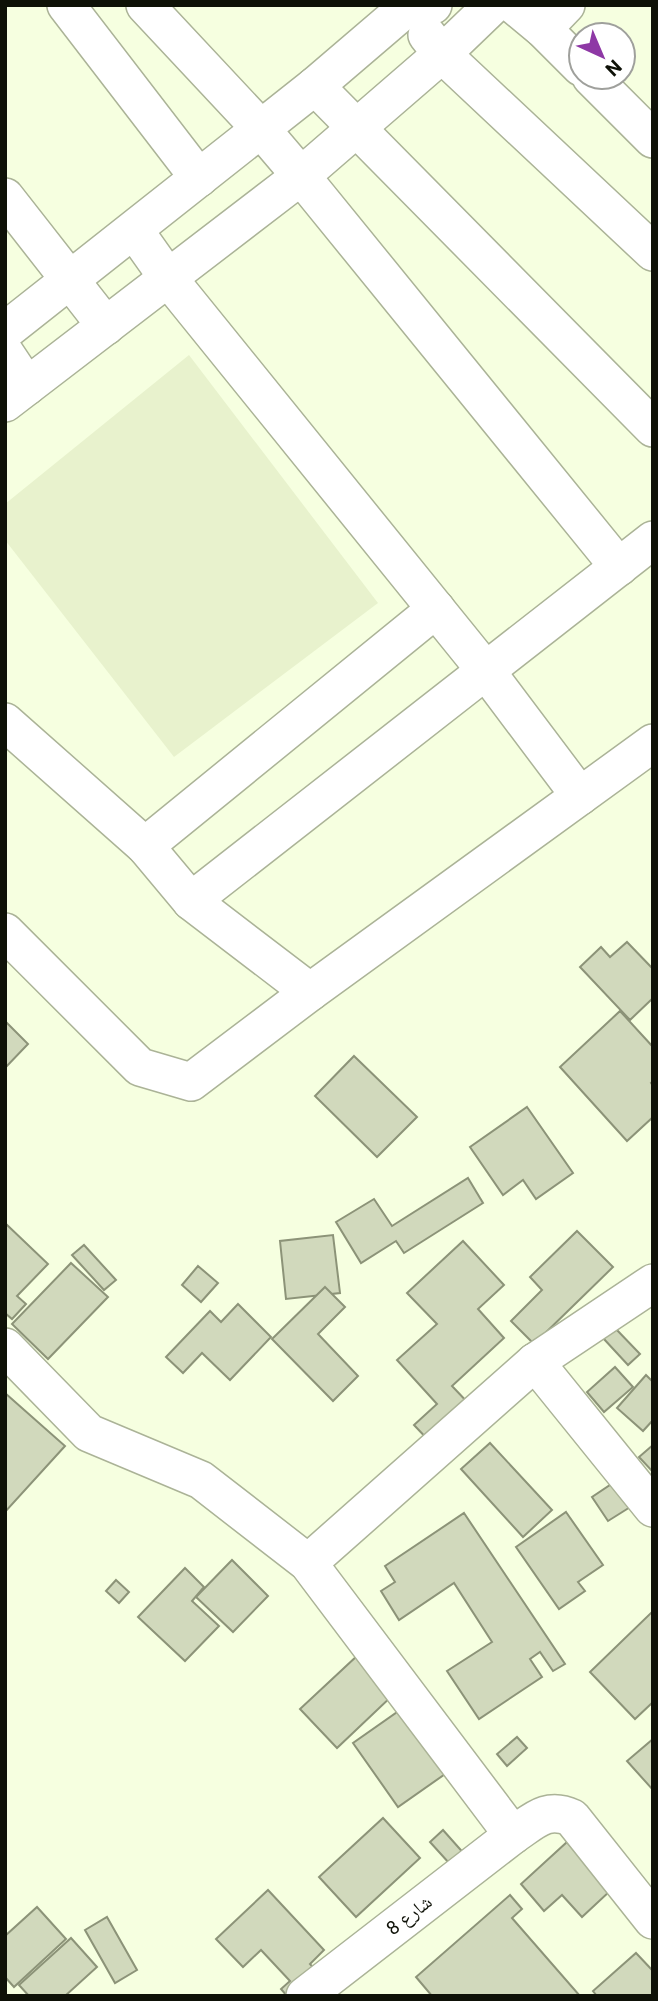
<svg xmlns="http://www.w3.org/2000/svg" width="658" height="2001" font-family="Roboto,'Noto Naskh Arabic',sans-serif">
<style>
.built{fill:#e8f2cd}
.building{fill:#d1d9bc;stroke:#8c9378;stroke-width:2}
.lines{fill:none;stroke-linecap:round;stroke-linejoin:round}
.minor-casing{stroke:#abb397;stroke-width:40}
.minor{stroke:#fff;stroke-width:37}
.labels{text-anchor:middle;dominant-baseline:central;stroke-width:5;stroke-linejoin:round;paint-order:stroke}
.street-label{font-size:19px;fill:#0e1107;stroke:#fff}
</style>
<rect width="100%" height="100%" fill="#f6ffe0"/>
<polygon class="built" points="189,355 378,603 174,757 5,540 5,504"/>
<g class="building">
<polygon points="627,942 653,969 653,998 630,1020 580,967 601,947 610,957"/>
<polygon points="620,1011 653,1047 653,1081 651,1083 653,1086 653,1117 627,1141 560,1067"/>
<polygon points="5,1021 28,1044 5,1068"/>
<polygon points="354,1056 417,1117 377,1157 315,1096"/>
<polygon points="527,1107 573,1173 536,1199 523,1180 503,1195 470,1147"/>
<polygon points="468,1178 483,1203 404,1253 396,1241 361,1263 336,1222 374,1199 392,1226"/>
<polygon points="5,1223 48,1264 17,1296 26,1304 12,1319 5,1313"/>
<polygon points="577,1231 613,1267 534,1344 511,1321 542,1290 530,1277"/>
<polygon points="333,1235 340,1293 286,1299 280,1241"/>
<polygon points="463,1241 504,1285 478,1309 504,1338 452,1386 472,1407 432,1444 414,1425 437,1404 397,1360 437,1324 407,1293"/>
<polygon points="84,1245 116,1280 104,1290 72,1255"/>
<polygon points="71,1263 108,1297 48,1359 12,1324"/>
<polygon points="198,1266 218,1283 201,1302 182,1285"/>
<polygon points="325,1287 345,1307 318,1334 358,1376 333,1401 272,1339"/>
<polygon points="238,1304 271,1337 230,1380 202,1353 183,1373 166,1357 210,1311 221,1322"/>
<polygon points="615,1328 640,1354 628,1365 603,1338"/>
<polygon points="615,1367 633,1387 604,1412 587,1392"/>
<polygon points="646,1375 653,1382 653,1420 643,1431 617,1408"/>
<polygon points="5,1393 65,1446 5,1512"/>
<polygon points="490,1443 552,1510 523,1537 461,1469"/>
<polygon points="653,1445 653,1472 639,1457"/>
<polygon points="619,1479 635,1504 608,1521 592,1497"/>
<polygon points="566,1512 603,1565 578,1582 585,1591 559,1609 516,1547"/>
<polygon points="464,1513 565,1664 553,1671 540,1652 530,1659 542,1677 479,1719 447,1671 492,1642 454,1583 399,1620 381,1591 395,1582 385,1566"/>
<polygon points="232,1560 268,1596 233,1632 196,1597"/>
<polygon points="185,1568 204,1587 192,1601 219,1626 185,1661 138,1617"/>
<polygon points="116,1580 129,1592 119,1603 106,1591"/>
<polygon points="653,1611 653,1702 635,1719 590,1672"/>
<polygon points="358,1655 394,1694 337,1748 300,1709"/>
<polygon points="403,1708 448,1772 398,1807 353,1743"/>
<polygon points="517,1737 527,1748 507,1766 497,1754"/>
<polygon points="653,1739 653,1790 627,1761"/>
<polygon points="383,1818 420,1858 356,1917 319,1877"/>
<polygon points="443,1830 475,1866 449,1863 430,1842"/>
<polygon points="567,1842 610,1891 582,1917 562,1895 544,1911 521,1884"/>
<polygon points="268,1890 324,1950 310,1964 321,1976 300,1996 287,1996 281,1989 290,1981 261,1950 243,1967 216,1939"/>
<polygon points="510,1895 522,1909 512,1918 580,1996 432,1996 416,1977"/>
<polygon points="37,1907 66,1939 14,1987 5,1977 5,1936"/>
<polygon points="107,1917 137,1970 115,1983 85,1930"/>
<polygon points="71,1938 97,1967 65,1996 29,1996 19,1985"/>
<polygon points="636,1953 653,1971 653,1996 597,1996 593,1991"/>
</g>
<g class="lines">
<defs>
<g id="minor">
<polyline points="66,5 199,178"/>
<polyline points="145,5 261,129 301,176 619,567"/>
<polyline points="514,5 543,29 581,67"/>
<polyline points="543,29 566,5"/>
<polyline points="427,35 442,54 653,252"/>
<polyline points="591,77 653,139"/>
<polyline points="315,86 653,428"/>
<polyline points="5,197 106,326"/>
<polyline points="134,230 168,278 486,671 580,796"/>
<polyline points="5,331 315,86 405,9 433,5"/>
<polyline points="5,353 27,386"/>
<polyline points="5,403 301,176 442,54 493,5"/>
<polyline points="5,722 145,846 191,901 310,992"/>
<polyline points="145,846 436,609"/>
<polyline points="191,901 653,540"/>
<polyline points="5,932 140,1067 191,1082 310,992 653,743"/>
<polyline points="5,1347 89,1433 201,1480 308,1563 513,1835"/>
<polyline points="535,1362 653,1508"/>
<polyline points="308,1563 535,1362 653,1283"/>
<path d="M305,1996l208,-161c21,-14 34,-29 59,-17l81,102"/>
</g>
</defs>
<use href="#minor" class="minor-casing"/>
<use href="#minor" class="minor"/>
</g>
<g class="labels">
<g class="street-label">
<text transform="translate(409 1915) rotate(-38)">شارع 8</text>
</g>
</g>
<rect width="658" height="2001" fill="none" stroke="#0e1107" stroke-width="14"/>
<g transform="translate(602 56) rotate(136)"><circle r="33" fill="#ffffff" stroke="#9fa09c" stroke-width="2"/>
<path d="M0-5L12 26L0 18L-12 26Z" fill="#8e38a5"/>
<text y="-10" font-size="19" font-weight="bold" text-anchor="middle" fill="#0e1107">N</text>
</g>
</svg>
